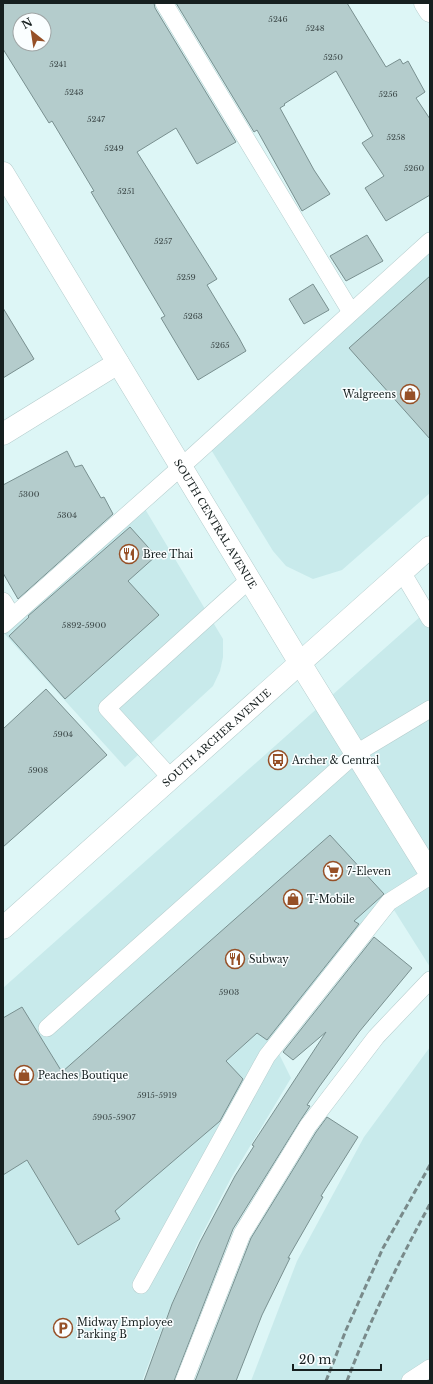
<svg xmlns="http://www.w3.org/2000/svg" width="433" height="1384" font-family="'Libre Baskerville',serif">
<style>
.built{fill:#c8eaeb}
.building{fill:#b4cccc;stroke:#799090;fill-rule:evenodd}
.lines{fill:none;stroke-linecap:round;stroke-linejoin:round}
.service-casing{stroke:#b6cece;stroke-width:18}
.minor-casing{stroke:#b6cece;stroke-width:23}
.secondary-casing{stroke:#b6cece;stroke-width:23}
.service{stroke:#fff;stroke-width:17}
.minor{stroke:#fff;stroke-width:22}
.secondary{stroke:#fff;stroke-width:22}
.rail{stroke:#798a8a;stroke-width:3;stroke-dasharray:6 3;stroke-linecap:butt}
.labels{text-anchor:middle;dominant-baseline:central;stroke-width:3;stroke-linejoin:round;paint-order:stroke}
.number-label{font-size:8px;fill:#3e4a4a}
.poi-label{font-size:10px;fill:#161f1f;stroke:#fafeff;text-anchor:start}
.street-label{font-size:10px;fill:#161f1f;stroke:#fafeff}
</style>
<rect width="100%" height="100%" fill="#ddf6f6"/>
<g class="built">
<polygon points="430,241 430,493 342,570 313,579 286,566 273,551 207,443"/>
<polygon points="142,504 223,639 223,657 220,671 213,686 125,767 3,632"/>
<polygon points="430,608 430,967 394,910 324,993 279,1054 291,1078 231,1178 197,1244 170,1308 142,1381 3,1381 3,988"/>
<polygon points="430,1047 430,1381 251,1381 297,1261 364,1137"/>
</g>
<g class="building">
<path d="M3,3h151l1,5 81,134 -39,22 -21,-36 -39,24 80,127 -10,6 32,53 7,13 -48,29 -37,-62 4,-2 -74,-124 3,-1 -42,-70 -3,2 -46,-74zM20,20h24v24h-24z"/>
<polygon points="176,3 347,3 386,67 400,59 403,64 408,61 425,92 416,98 430,119 430,195 386,221 365,188 384,176 362,143 373,136 336,71 284,104 285,105 280,108 314,170 330,194 302,211 257,130 254,132"/>
<polygon points="367,235 383,261 346,281 330,256"/>
<polygon points="430,276 430,439 349,348"/>
<polygon points="313,284 329,310 304,324 289,299"/>
<polygon points="3,308 34,359 3,378"/>
<polygon points="67,451 75,467 82,465 101,498 104,497 113,514 18,599 3,573 3,485"/>
<polygon points="130,527 156,556 128,581 159,615 65,699 9,636 29,617 28,616"/>
<polygon points="46,689 107,755 3,847 3,729"/>
<polygon points="330,835 384,894 354,921 359,924 267,1040 257,1033 226,1061 243,1079 220,1121 115,1211 120,1219 78,1245 27,1160 3,1175 3,1018 22,1007 62,1072"/>
<polygon points="374,937 412,968 359,1032 319,1087 307,1105 310,1106 300,1121 233,1229 174,1381 144,1381 172,1304 200,1242 235,1176 254,1146 252,1145 326,1032 293,1060 283,1052"/>
<polygon points="327,1117 358,1137 321,1196 323,1197 288,1258 290,1258 262,1315 236,1381 195,1381 251,1238 316,1132"/>
</g>
<g class="lines">
<defs>
<g id="service">
<polyline points="164,3 351,312"/>
<polyline points="402,572 430,619"/>
<polyline points="3,601 12,616"/>
<polyline points="3,625 181,467 430,241"/>
<polyline points="171,778 107,708 249,580"/>
<polyline points="47,1028 355,754 430,709"/>
<polyline points="141,1285 267,1056 389,902 430,876"/>
<polyline points="184,1381 242,1234 308,1126 376,1037 430,980"/>
<polyline points="410,1381 430,1368"/>
</g>
<g id="minor">
<polyline points="425,3 430,11"/>
<polyline points="3,434 118,363"/>
</g>
<g id="secondary">
<path id="s1" d="M3,173l297,490 130,210"/>
<path id="s2" d="M3,928l427,-381"/>
</g>
</defs>
<use href="#service" class="service-casing"/>
<use href="#minor" class="minor-casing"/>
<use href="#secondary" class="secondary-casing"/>
<use href="#service" class="service"/>
<use href="#minor" class="minor"/>
<use href="#secondary" class="secondary"/>
<g class="rail">
<polyline points="326,1381 346,1330 383,1248 430,1165"/>
<path d="M347,1381c23,-61 52,-120 83,-177"/>
</g>
</g>
<defs>
<symbol id="shop-ring" viewBox="-11 -11 22 22"><circle r="9.5" fill="#fafeff" stroke="#965027" stroke-width="1.5"/><path d="M-5-2.5h2.3a2.7 3.5 0 0 1 5.4 0H5L5.5 6h-11ZM-1.5-2.5h3a1.5 2.3 0 0 0-3 0Z" fill="#965027"/></symbol>
<symbol id="restaurant-ring" viewBox="-11 -11 22 22"><circle r="9.5" fill="#fafeff" stroke="#965027" stroke-width="1.5"/><path d="M-5-6h1v4h1v-4h1v4h1v-4h1v5L-1.5 .5V6h-2V.5L-5-1ZM5-6V6H3V1.5H1.5Q1.5-4 5-6Z" fill="#965027"/></symbol>
<symbol id="bus-ring" viewBox="-11 -11 22 22"><circle r="9.5" fill="#fafeff" stroke="#965027" stroke-width="1.5"/><path d="M-5-6H5V4H4V6H2V4H-2V6H-4V4H-5ZM-3.5-4V0h7V-4ZM-3.5 1.2v1.5H-2V1.2ZM2 1.2v1.5H3.5V1.2Z" fill="#965027"/></symbol>
<symbol id="supermarket-ring" viewBox="-11 -11 22 22"><circle r="9.5" fill="#fafeff" stroke="#965027" stroke-width="1.5"/><path d="M-6-5.5h2.5l.6 2H6L4.5 2H-2.5L-4.4-4H-6ZM-1.5 3.2a1.3 1.3 0 1 0 .1 0ZM3 3.2a1.3 1.3 0 1 0 .1 0Z" fill="#965027"/></symbol>
<symbol id="parking-ring" viewBox="-11 -11 22 22"><circle r="9.5" fill="#fafeff" stroke="#965027" stroke-width="1.5"/><path d="M-3.5-5.5H1a3.5 3.5 0 0 1 0 7H-1V5.5H-3.5ZM-1-3.4V-.6H.8a1.4 1.4 0 0 0 0-2.8Z" fill="#965027"/></symbol>
</defs>
<g fill-rule="evenodd">
<use href="#shop-ring" x="399" y="383" width="22" height="22"/>
<use href="#restaurant-ring" x="118" y="543" width="22" height="22"/>
<use href="#bus-ring" x="267" y="749" width="22" height="22"/>
<use href="#supermarket-ring" x="322" y="860" width="22" height="22"/>
<use href="#shop-ring" x="282" y="888" width="22" height="22"/>
<use href="#restaurant-ring" x="224" y="948" width="22" height="22"/>
<use href="#shop-ring" x="13" y="1064" width="22" height="22"/>
<use href="#parking-ring" x="52" y="1317" width="22" height="22"/>
</g>
<g class="labels">
<g class="number-label">
<text x="278" y="19">5246</text>
<text x="315" y="28">5248</text>
<text x="333" y="57">5250</text>
<text x="58" y="64">5241</text>
<text x="74" y="92">5243</text>
<text x="388" y="94">5256</text>
<text x="96" y="119">5247</text>
<text x="396" y="137">5258</text>
<text x="114" y="148">5249</text>
<text x="414" y="168">5260</text>
<text x="126" y="191">5251</text>
<text x="163" y="241">5257</text>
<text x="186" y="277">5259</text>
<text x="193" y="316">5263</text>
<text x="220" y="345">5265</text>
<text x="29" y="494">5300</text>
<text x="67" y="515">5304</text>
<text x="84" y="625">5892-5900</text>
<text x="63" y="734">5904</text>
<text x="38" y="770">5908</text>
<text x="229" y="992">5903</text>
<text x="157" y="1095">5915-5919</text>
<text x="114" y="1117">5905-5907</text>
</g>
<g class="poi-label">
<text x="396" y="394" text-anchor="end">Walgreens</text>
<text x="143" y="554">Bree Thai</text>
<text x="292" y="760">Archer &amp; Central</text>
<text x="347" y="871">7-Eleven</text>
<text x="307" y="899">T-Mobile</text>
<text x="249" y="959">Subway</text>
<text x="38" y="1075">Peaches Boutique</text>
<text x="77" y="1322">Midway Employee<tspan x="77" dy="12">Parking B</tspan></text>
</g>
<g class="street-label">
<text stroke="none"><textPath href="#s1" startOffset="410">SOUTH CENTRAL AVENUE</textPath></text>
<text stroke="none"><textPath href="#s2" startOffset="286">SOUTH ARCHER AVENUE</textPath></text>
</g>
</g>
<rect width="433" height="1384" fill="none" stroke="#161f1f" stroke-width="8"/>
<g transform="translate(32 32) rotate(330)"><circle r="19" fill="#fafeff" stroke="#9fa5a5"/>
<path d="M0-3L7 15L0 10L-7 15Z" fill="#965027"/>
<text y="-6" font-size="11" font-weight="bold" text-anchor="middle" fill="#161f1f">N</text>
</g>
<path d="M293 1364v6h88v-6" fill="none" stroke="#161f1f" stroke-width="2"/>
<text x="299" y="1364" font-size="12" fill="#161f1f" stroke="#fafeff" stroke-width="3" paint-order="stroke">20 m</text>
</svg>
